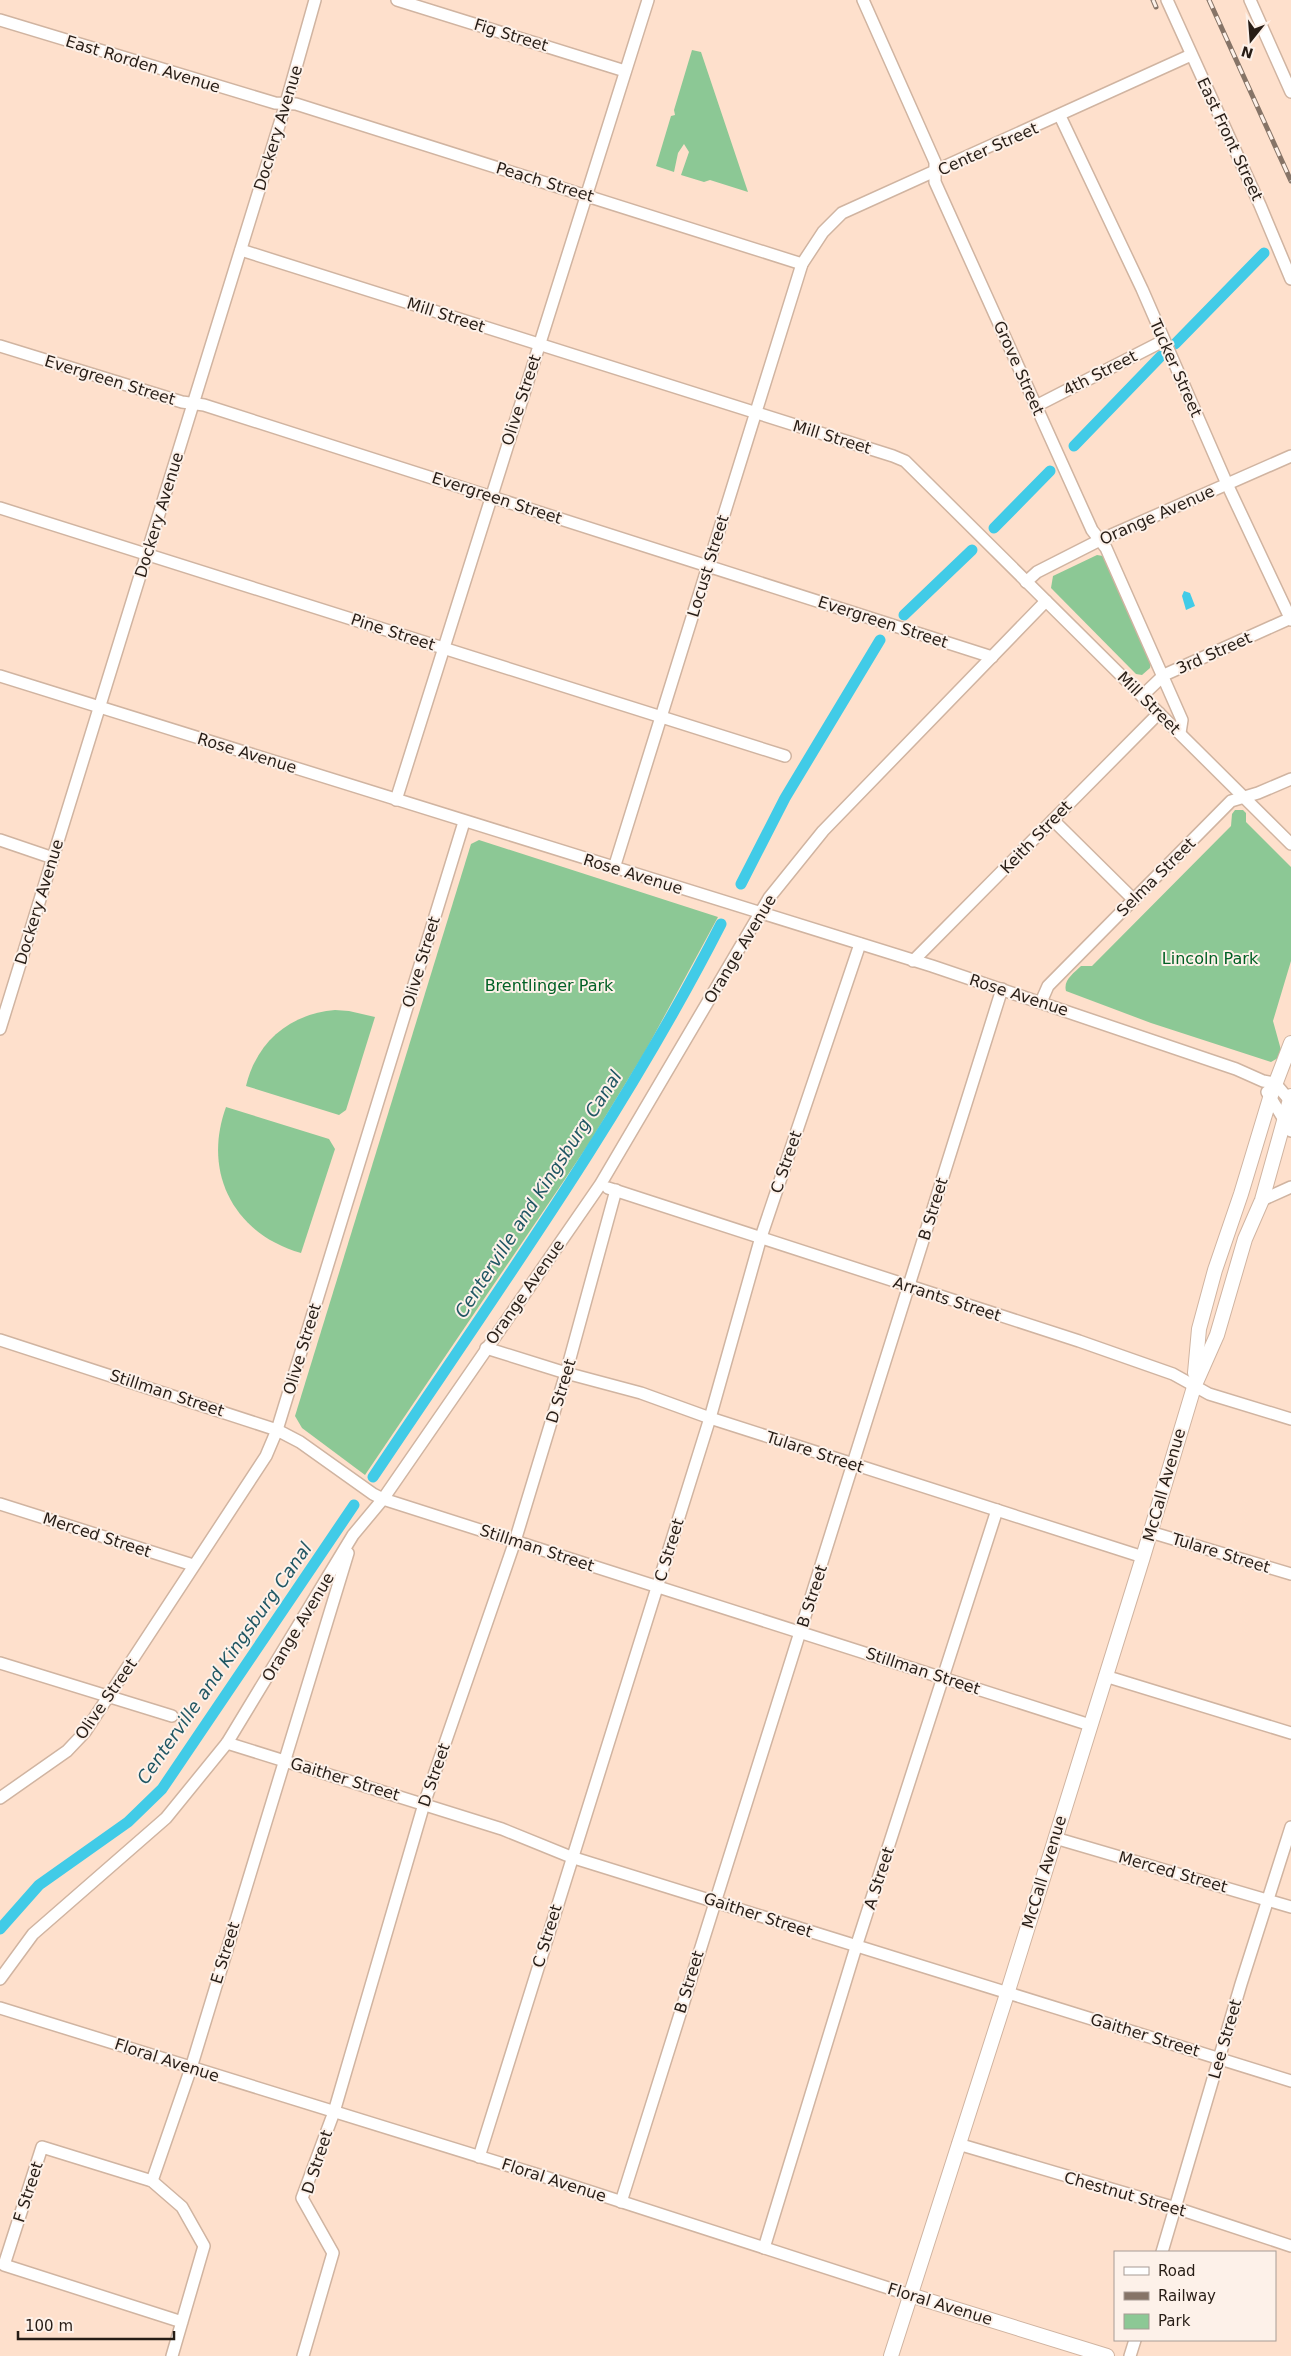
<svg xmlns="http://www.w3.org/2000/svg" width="1291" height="2356" font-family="'DejaVu Sans',sans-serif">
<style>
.green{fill:#8cc895}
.water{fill:#41cbe7}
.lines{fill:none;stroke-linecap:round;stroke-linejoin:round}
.canal{stroke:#41cbe7;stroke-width:11}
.minor-casing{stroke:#d0b4a1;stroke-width:14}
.major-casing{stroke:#d0b4a1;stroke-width:16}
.minor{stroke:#fff;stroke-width:11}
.major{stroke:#fff;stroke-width:14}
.rail-casing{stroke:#867467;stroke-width:5}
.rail{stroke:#fdf1e9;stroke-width:3;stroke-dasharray:9;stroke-linecap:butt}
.labels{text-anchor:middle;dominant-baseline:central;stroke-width:4;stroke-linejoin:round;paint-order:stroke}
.street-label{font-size:16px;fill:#271d16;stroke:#fdf1e9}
.park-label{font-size:16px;fill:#016025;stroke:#fdf1e9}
.water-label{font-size:18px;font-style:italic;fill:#1f5663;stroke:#fdf1e9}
</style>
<rect width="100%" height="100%" fill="#fee0cc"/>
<g class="green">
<polygon points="692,50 701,52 748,192 710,180 704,182 681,175 689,152 684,144 678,153 674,172 656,166 671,116 675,115 674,110"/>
<polygon points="1097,555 1103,556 1151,663 1150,668 1142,675 1136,674 1051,588 1053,576"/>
<path d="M1235,810h8l3,3v9l45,45v94l-18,60 8,29 -3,8 -7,4 -120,-39 -85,-32c-3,-11 8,-18 15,-25h11l139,-140 1,-12z"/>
<polygon points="479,840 718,917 646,1050 588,1145 365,1475 302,1428 295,1416 471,844"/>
<path d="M335,1010l14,1 26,6 -29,93 -7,5 -93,-29c11,-45 44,-72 89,-76z"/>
<path d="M226,1107l103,32 6,10 -34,104c-67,-19 -99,-80 -75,-146z"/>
</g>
<polygon class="water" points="1184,591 1190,593 1195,606 1186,610 1182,596"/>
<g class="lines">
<g class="canal">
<polyline points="1175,344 1264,253"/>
<polyline points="1074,446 1161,356"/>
<polyline points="994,528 1050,471"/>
<polyline points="904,615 972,550"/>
<polyline points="741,884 785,798 880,640"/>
<path d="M373,1477c121,-181 249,-359 348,-553"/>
<polyline points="0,1929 39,1885 128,1822 162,1789 354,1505"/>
</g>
<defs>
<g id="minor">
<polyline points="397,0 625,71"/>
<polyline points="863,0 935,162 935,182 1092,530 1106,548 1182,720 1180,733"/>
<polyline points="1167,0 1260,205 1291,279"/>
<polyline points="1250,0 1291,92"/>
<polyline points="0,20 275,103 296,104 802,264"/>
<polyline points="1060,116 1142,289 1227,484 1291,620"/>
<polyline points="241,250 893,456 905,461 1291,844"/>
<polyline points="0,346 182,402 204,405 992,657"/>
<polyline points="1036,406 1163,341"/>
<polyline points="0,508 785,756"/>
<polyline points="1026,582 1037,572 1100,540 1291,456"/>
<polyline points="0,676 932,966 1236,1069 1263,1081 1275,1083 1291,1102"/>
<polyline points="1142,696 1164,675 1291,618"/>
<polyline points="396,800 648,0"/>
<polyline points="1053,820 1134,900"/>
<polyline points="0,840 53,858"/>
<polyline points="614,868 802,264 823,232 842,213 1191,55"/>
<polyline points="913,961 1159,713"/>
<polyline points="1041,1002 1048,986 1231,801 1258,793 1291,779"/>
<polyline points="0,1029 286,103 315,0"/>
<polyline points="1267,1092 1291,1131"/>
<polyline points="608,1188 1079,1341 1173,1374 1209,1394 1291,1419"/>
<polyline points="1262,1200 1291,1187"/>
<polyline points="0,1340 277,1430 300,1442 373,1494 383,1499 1090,1725"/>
<polyline points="486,1348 566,1373 641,1393 710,1418 1143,1557"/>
<polyline points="0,1504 193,1565"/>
<polyline points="1150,1532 1291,1574"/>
<polyline points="0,1663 172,1716"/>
<polyline points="1105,1676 1291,1733"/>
<polyline points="227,1743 502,1829 571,1857 1291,2081"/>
<polyline points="0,1798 67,1751 85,1732 266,1456 277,1430 464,822"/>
<polyline points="1055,1838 1291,1907"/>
<polyline points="0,1979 33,1934 166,1818 227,1743 353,1535 383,1499 600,1185 769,898 823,831 1046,601"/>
<polyline points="0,2008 542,2176 910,2295"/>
<polyline points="958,2144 1176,2208 1291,2246"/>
<polyline points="479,2157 710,1418 761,1237 860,944"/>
<polyline points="152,2181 191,2068 348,1553"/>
<polyline points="621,2202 1002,989"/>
<polyline points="764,2248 856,1947 997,1510"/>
<polyline points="1162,2252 1241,1984 1291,1827"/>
<polyline points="172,2356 204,2246 182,2207 152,2181 42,2147 4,2265 182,2322"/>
<polyline points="303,2356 333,2253 302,2198 334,2112 424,1804 515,1541 566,1373 616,1190"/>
<polyline points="1130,2356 1135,2340"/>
</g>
<g id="major">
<polyline points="1195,1373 1199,1329 1215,1270 1241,1194 1270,1098 1291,1043"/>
<polyline points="910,2295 1107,2356"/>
<polyline points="891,2356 1007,1994 1143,1557 1194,1387 1217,1335 1245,1239 1262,1200 1291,1096"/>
</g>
</defs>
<use href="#minor" class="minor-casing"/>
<use href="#major" class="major-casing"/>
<use href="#minor" class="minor"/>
<use href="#major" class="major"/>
<defs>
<g id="rail">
<polyline points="1153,0 1156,7"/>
<polyline points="1209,0 1291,181"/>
</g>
</defs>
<use href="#rail" class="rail-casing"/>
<use href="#rail" class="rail"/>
</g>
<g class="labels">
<g class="street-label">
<text transform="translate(511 35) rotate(17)">Fig Street</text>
<text transform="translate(143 64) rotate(17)">East Rorden Avenue</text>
<text transform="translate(278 128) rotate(-73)">Dockery Avenue</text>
<text transform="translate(1230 139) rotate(65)">East Front Street</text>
<text transform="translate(988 149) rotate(-24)">Center Street</text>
<text transform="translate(545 182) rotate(17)">Peach Street</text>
<text transform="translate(446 315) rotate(18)">Mill Street</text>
<text transform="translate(1019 368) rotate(66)">Grove Street</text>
<text transform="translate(1176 368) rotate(66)">Tucker Street</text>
<text transform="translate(1100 373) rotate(-27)">4th Street</text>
<text transform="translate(110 380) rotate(17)">Evergreen Street</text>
<text transform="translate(521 400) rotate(-72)">Olive Street</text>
<text transform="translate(832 437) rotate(17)">Mill Street</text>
<text transform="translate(497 498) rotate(18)">Evergreen Street</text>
<text transform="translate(159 515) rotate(-73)">Dockery Avenue</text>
<text transform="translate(1157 515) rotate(-24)">Orange Avenue</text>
<text transform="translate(708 566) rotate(-73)">Locust Street</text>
<text transform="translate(883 622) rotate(18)">Evergreen Street</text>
<text transform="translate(393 632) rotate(18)">Pine Street</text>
<text transform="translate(1214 653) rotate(-24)">3rd Street</text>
<text transform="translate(1149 703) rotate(45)">Mill Street</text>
<text transform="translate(247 753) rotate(17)">Rose Avenue</text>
<text transform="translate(1036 837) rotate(-46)">Keith Street</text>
<text transform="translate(633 874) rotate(17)">Rose Avenue</text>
<text transform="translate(1156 877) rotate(-45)">Selma Street</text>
<text transform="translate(39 902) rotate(-73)">Dockery Avenue</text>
<text transform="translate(740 949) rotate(-59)">Orange Avenue</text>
<text transform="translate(421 962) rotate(-73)">Olive Street</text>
<text transform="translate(1019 995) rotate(18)">Rose Avenue</text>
<text transform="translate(786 1162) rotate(-71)">C Street</text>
<text transform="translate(933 1209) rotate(-73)">B Street</text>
<text transform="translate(525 1292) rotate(-55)">Orange Avenue</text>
<text transform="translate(947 1299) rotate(18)">Arrants Street</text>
<text transform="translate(302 1349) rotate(-73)">Olive Street</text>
<text transform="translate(561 1391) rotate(-73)">D Street</text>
<text transform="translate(167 1393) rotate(18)">Stillman Street</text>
<text transform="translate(815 1452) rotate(18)">Tulare Street</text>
<text transform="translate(1164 1485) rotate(-74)">McCall Avenue</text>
<text transform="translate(97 1535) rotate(18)">Merced Street</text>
<text transform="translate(537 1548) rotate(18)">Stillman Street</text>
<text transform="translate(669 1550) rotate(-73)">C Street</text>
<text transform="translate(1221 1553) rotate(17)">Tulare Street</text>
<text transform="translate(812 1596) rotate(-72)">B Street</text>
<text transform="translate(298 1627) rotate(-59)">Orange Avenue</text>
<text transform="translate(923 1671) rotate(18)">Stillman Street</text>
<text transform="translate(106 1699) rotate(-55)">Olive Street</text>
<text transform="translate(434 1775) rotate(-71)">D Street</text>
<text transform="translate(345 1779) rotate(17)">Gaither Street</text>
<text transform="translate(1044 1872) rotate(-73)">McCall Avenue</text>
<text transform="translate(1173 1872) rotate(16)">Merced Street</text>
<text transform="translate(879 1878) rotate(-72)">A Street</text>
<text transform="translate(758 1915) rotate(18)">Gaither Street</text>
<text transform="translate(547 1936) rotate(-73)">C Street</text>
<text transform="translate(225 1953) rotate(-73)">E Street</text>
<text transform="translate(689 1982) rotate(-73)">B Street</text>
<text transform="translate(1145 2035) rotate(17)">Gaither Street</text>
<text transform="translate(1225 2039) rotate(-74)">Lee Street</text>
<text transform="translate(167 2060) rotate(18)">Floral Avenue</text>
<text transform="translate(317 2162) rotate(-72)">D Street</text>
<text transform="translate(554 2180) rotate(18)">Floral Avenue</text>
<text transform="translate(28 2192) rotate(-72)">F Street</text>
<text transform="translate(1125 2194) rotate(16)">Chestnut Street</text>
<text transform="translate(940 2304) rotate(17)">Floral Avenue</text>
</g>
<g class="park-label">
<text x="1210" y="958">Lincoln Park</text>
<text x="549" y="985">Brentlinger Park</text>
</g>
<g class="water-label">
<text transform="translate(538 1194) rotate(-57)">Centerville and Kingsburg Canal</text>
<text transform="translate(224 1663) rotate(-55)">Centerville and Kingsburg Canal</text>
</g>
</g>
<rect x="1114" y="2251" width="162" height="90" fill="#fdf1e9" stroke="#a79c95"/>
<rect x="1124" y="2267" width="25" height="8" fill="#ffffff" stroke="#a79c95"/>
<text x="1158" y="2276" font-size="15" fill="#271d16">Road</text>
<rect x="1124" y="2292" width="25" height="8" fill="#867467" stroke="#a79c95"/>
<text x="1158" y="2301" font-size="15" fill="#271d16">Railway</text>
<rect x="1124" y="2314" width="25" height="15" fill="#8cc895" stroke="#a79c95"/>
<text x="1158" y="2326" font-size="15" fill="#271d16">Park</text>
<g transform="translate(1251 40) rotate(197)" stroke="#fdf1e9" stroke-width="4" paint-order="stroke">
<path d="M0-4L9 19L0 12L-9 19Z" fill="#271d16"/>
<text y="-8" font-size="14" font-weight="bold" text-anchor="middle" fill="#271d16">N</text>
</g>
<path d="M18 2331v8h156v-8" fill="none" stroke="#271d16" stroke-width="2.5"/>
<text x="25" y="2331" font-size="15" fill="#271d16" stroke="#fdf1e9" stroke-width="4" paint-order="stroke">100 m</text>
</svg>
